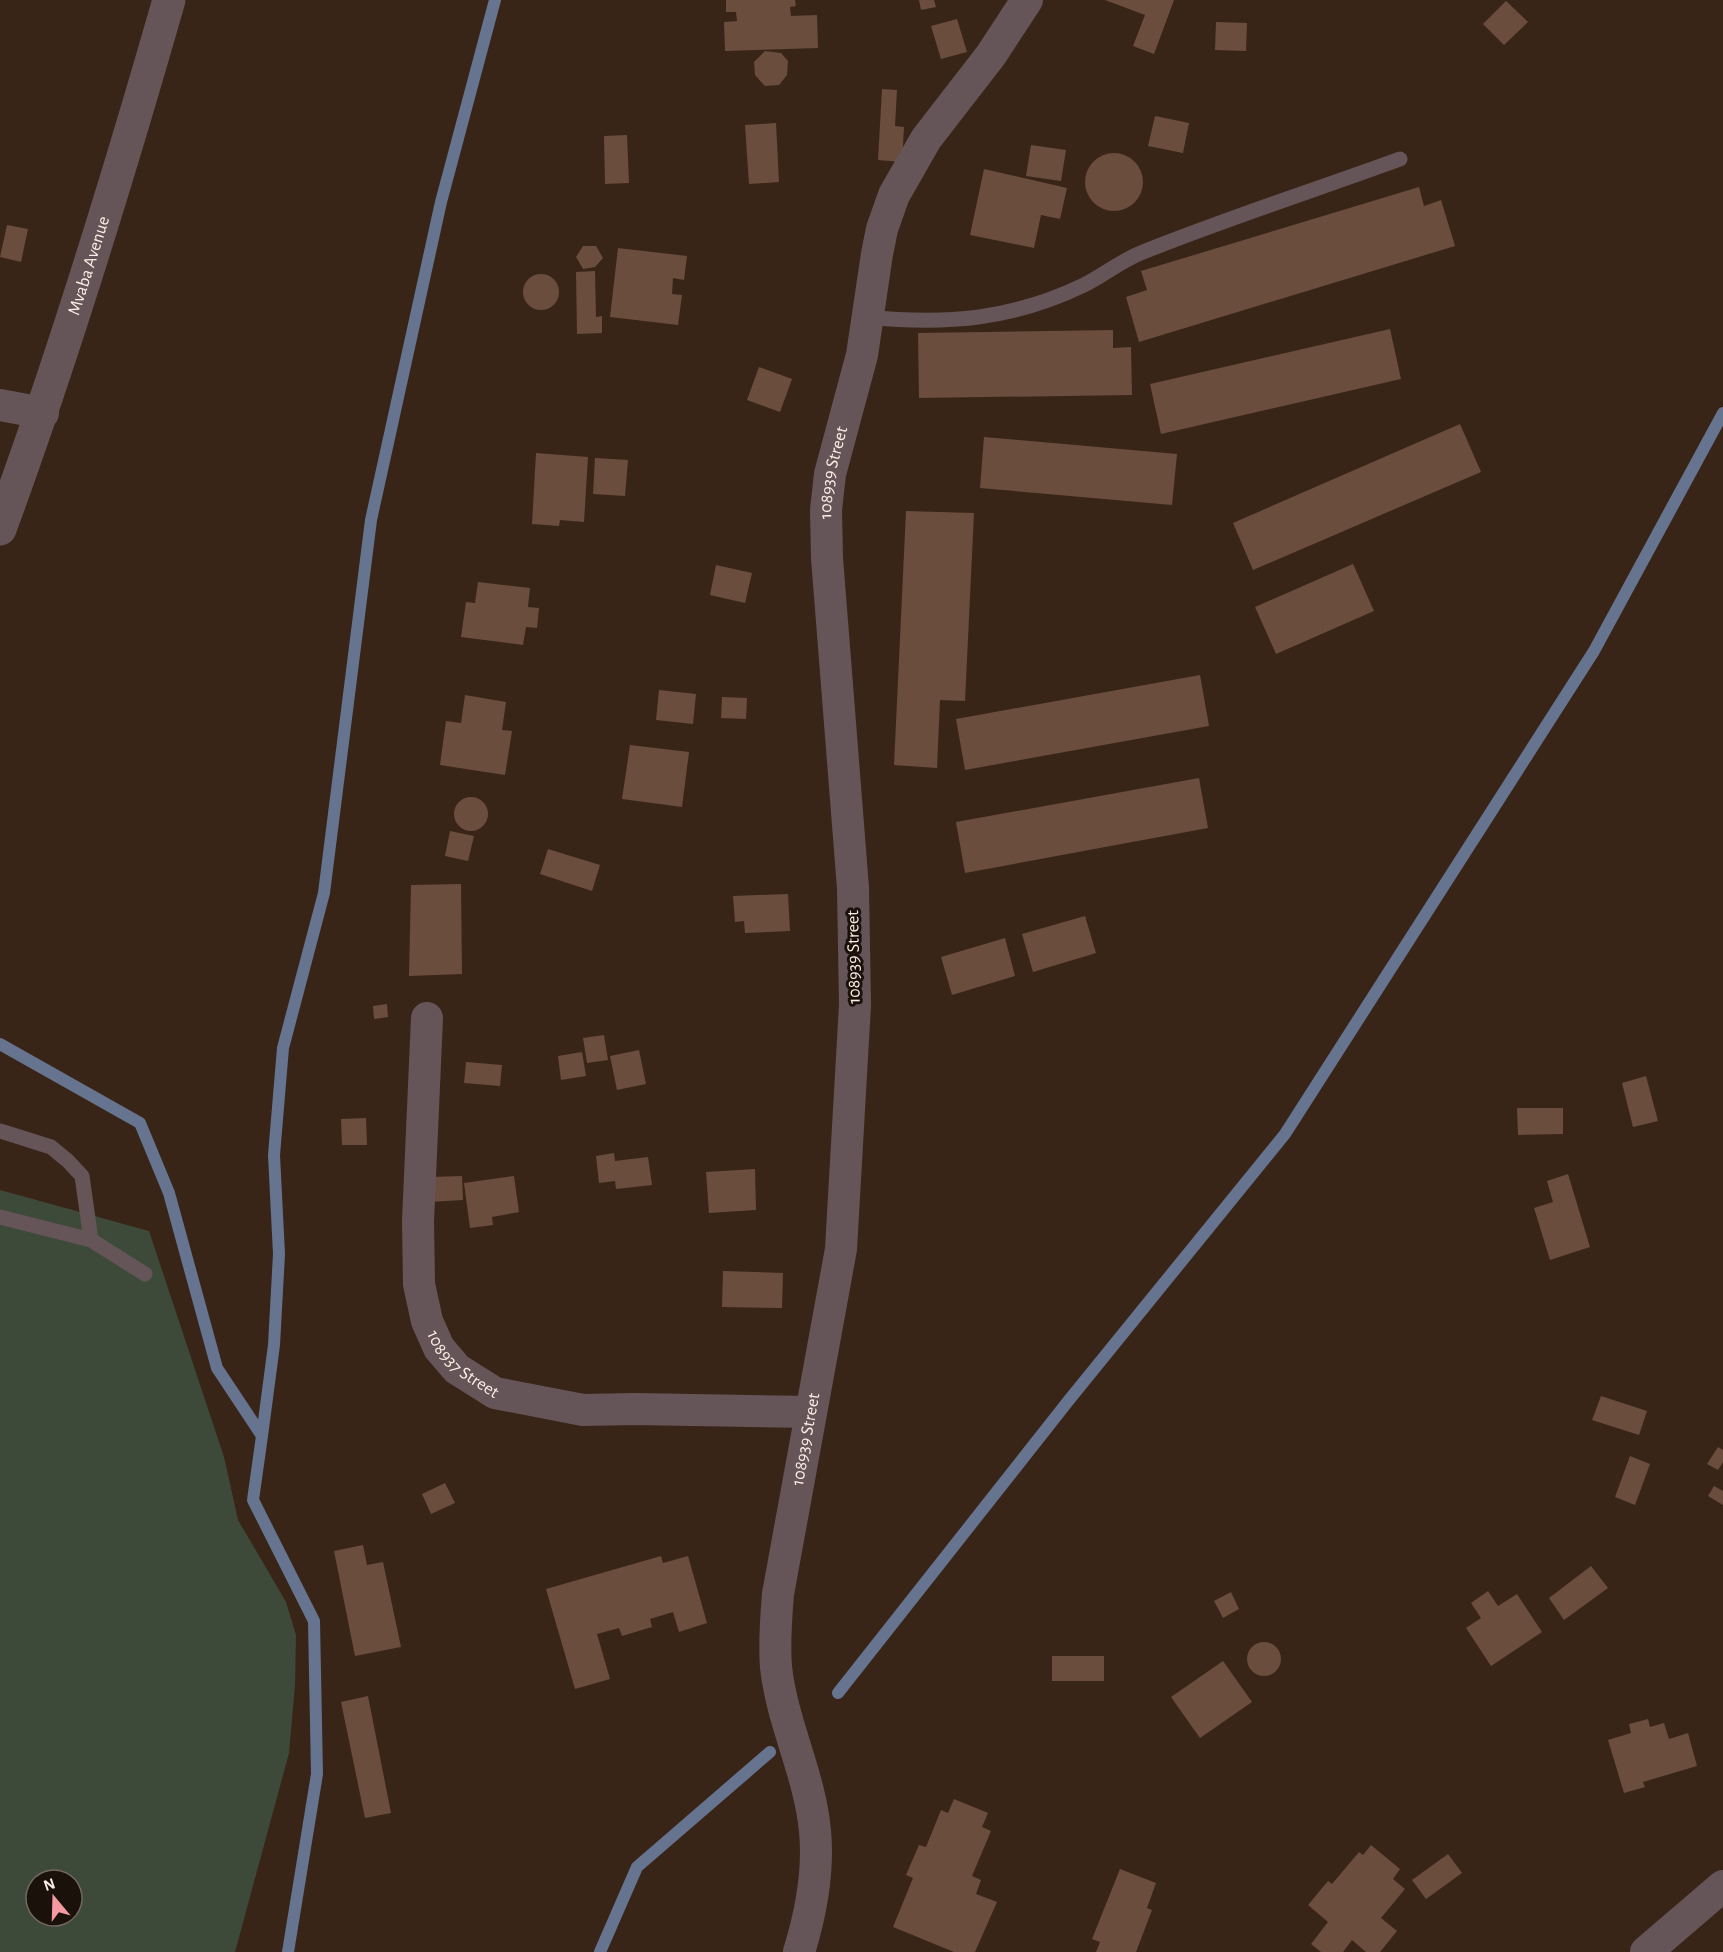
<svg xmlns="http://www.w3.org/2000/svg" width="1723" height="1952" font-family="'Alegreya Sans',sans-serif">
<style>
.park{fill:#3e4a39;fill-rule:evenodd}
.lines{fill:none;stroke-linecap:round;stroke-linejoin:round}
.stream{stroke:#667490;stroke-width:12}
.building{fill:#6a4d3c}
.service{stroke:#655558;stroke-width:15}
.minor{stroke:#655558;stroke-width:32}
.tertiary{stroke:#655558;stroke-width:33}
.labels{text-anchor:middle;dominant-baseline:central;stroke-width:6;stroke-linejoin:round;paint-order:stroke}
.street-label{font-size:18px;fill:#fceee5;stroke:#1a110b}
</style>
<rect width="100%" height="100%" fill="#392517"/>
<path class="park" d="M0,1190l149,41 75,226 14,63 48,82 10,33 -1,50 -6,68 -54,199h-235zM36,1880h36v36h-36z"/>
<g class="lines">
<g class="stream">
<polyline points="0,1044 140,1123 169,1193 217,1368 262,1436 253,1500 314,1621 317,1774 288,1952"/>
<polyline points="262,1436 274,1345 279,1254 274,1155 283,1048 324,893 371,520 441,202 495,0"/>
<polyline points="838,1693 1069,1400 1285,1134 1594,651 1723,413"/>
<polyline points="600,1952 637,1867 770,1752"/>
</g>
</g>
<g class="building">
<polygon points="726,0 795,0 796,6 790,7 791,16 817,15 818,48 725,51 724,22 737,21 736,12 726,12"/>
<polygon points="919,0 934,0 936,7 921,10"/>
<polygon points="1105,0 1174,0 1154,54 1133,46 1145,15"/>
<polygon points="1506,1 1528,22 1504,45 1483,24"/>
<polygon points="957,19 967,52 941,59 931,26"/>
<polygon points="1216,22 1247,23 1246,51 1215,50"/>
<polygon points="765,51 781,53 788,61 787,75 779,85 765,86 755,75 754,62"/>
<polygon points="882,89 897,90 895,126 904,127 902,162 878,160"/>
<polygon points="1155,116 1189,123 1183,153 1148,146"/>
<polygon points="776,123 779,182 749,184 745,125"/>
<polygon points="627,135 629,183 605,184 604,136"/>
<polygon points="1031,145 1066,150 1061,181 1026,176"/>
<circle cx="1114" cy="182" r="29"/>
<polygon points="984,169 1067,188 1060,219 1041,215 1034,248 970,235"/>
<polygon points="1419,187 1424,206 1441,200 1455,246 1139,342 1126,297 1147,290 1141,271"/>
<polygon points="7,225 28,229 21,262 0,257"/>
<polygon points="583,246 596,246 603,258 595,267 583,269 576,257"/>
<polygon points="618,248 687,256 684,280 673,278 672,294 682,295 678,325 610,317"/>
<polygon points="595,271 596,317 602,316 602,333 577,334 576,272"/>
<circle cx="541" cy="292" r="18"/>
<polygon points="1390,329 1401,379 1161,434 1150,384"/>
<polygon points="1113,330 1113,348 1131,347 1132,395 919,398 918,333"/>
<polygon points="759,367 792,379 780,412 747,400"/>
<polygon points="1460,424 1481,472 1253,570 1233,523"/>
<polygon points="984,437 1177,454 1172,505 980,488"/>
<polygon points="536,453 588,457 584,522 560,520 559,526 532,524"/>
<polygon points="595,458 628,460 625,496 593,494"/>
<polygon points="906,511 974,513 965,701 940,700 937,768 894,765"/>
<polygon points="1353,564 1374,611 1276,654 1255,607"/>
<polygon points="716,565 752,573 745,603 710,595"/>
<polygon points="478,582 530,588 528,607 539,608 537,628 526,627 523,645 461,637 466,602 475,603"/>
<polygon points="1200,675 1209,726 965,770 956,719"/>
<polygon points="659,690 696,694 693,724 656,720"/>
<polygon points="465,695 506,702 502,730 512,731 505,775 440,765 446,721 461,723"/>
<polygon points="722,697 747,698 746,719 721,718"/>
<polygon points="630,745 689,752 682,807 622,799"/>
<polygon points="1199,778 1208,828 965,873 956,822"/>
<circle cx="471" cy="814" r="17"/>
<polygon points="450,831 474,836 468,861 445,856"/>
<polygon points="548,849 600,865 592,891 540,874"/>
<polygon points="461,884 462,974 409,976 411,885"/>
<polygon points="788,894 790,931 745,933 744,921 735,922 733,896"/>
<polygon points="1085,916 1096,953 1033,972 1022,934"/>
<polygon points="1005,938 1015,976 952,995 941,957"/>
<polygon points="387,1004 388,1017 374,1019 373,1006"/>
<polygon points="604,1035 608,1060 587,1063 583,1038"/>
<polygon points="639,1050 646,1084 617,1090 610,1056"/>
<polygon points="582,1052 586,1076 561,1080 558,1056"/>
<polygon points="466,1062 502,1065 500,1086 464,1083"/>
<polygon points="1646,1076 1658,1121 1633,1127 1622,1083"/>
<polygon points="1517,1108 1563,1108 1563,1134 1518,1135"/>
<polygon points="366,1118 367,1145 342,1145 341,1119"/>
<polygon points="614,1153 615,1161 648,1157 652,1185 616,1189 615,1181 599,1183 596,1156"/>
<polygon points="755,1169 756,1210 709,1213 706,1172"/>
<polygon points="1568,1174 1590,1247 1550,1260 1534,1208 1553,1202 1547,1181"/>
<polygon points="462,1176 463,1200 430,1202 429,1177"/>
<polygon points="514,1176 519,1212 492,1217 493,1225 470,1228 464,1183"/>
<polygon points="723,1271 783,1273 782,1308 722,1307"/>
<polygon points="1601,1396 1647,1411 1639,1435 1592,1420"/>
<polygon points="1718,1447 1723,1450 1723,1462 1718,1470 1707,1464"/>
<polygon points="1630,1456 1650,1464 1635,1505 1615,1497"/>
<polygon points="445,1483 455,1503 431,1514 422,1494"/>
<polygon points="1714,1486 1723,1491 1723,1505 1708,1496"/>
<polygon points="363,1545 367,1565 383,1562 401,1647 355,1656 334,1551"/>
<polygon points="661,1556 663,1563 688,1556 707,1623 679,1632 673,1612 650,1619 652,1627 622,1636 619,1628 597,1634 610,1679 575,1689 546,1589"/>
<polygon points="1591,1566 1608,1588 1564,1620 1549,1598"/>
<polygon points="1488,1591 1498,1606 1517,1594 1542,1632 1491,1666 1466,1628 1481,1618 1471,1603"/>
<polygon points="1231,1592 1239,1609 1223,1618 1214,1601"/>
<circle cx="1264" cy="1659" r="17"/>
<rect x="1052" y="1656" width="52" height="25"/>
<polygon points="1223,1661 1252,1702 1200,1738 1171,1697"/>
<polygon points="368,1696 391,1813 365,1818 341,1702"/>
<polygon points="1648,1719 1650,1727 1664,1723 1669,1739 1688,1733 1697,1766 1643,1782 1645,1787 1624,1793 1608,1740 1631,1733 1629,1724"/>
<polygon points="954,1799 988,1813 982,1827 991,1831 972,1876 981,1880 976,1894 997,1902 975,1952 954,1952 893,1927 913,1878 906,1875 919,1845 926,1847 941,1810 948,1813"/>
<polygon points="1371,1845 1400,1869 1393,1879 1405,1889 1381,1918 1397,1931 1380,1952 1366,1952 1352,1940 1343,1952 1321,1952 1311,1944 1328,1922 1308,1905 1328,1881 1332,1884 1359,1852 1363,1855"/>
<polygon points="1448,1854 1462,1873 1426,1899 1412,1880"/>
<polygon points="1120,1869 1156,1883 1147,1908 1152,1910 1136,1952 1096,1952 1100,1942 1092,1939"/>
</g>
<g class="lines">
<g class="service">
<path d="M867,317c79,8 144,3 217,-32 20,-10 38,-25 59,-33 85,-34 172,-62 257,-93"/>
<polyline points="0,1131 51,1147 68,1161 82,1176 91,1240 0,1217"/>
<polyline points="91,1240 145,1274"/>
</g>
<g class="minor">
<polyline points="0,405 43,413"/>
<path id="s1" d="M427,1018l-9,203 1,63 8,37 12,27 18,21 38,24 88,17 52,-1 176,3"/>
<path id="s2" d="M799,1952c12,-39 20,-80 16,-121 -5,-56 -33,-108 -39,-164 -2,-24 0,-49 2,-73l63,-345 14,-244 -2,-117 -26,-330 -1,-48 4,-36 32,-119 15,-101 5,-25 12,-34 32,-56 65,-84 36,-55"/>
<polyline points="1646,1952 1723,1886"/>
</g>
<path class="tertiary" id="s3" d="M0,529c64,-174 118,-351 169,-529"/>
</g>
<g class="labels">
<g class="street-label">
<text stroke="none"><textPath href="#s3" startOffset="278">Mvaba Avenue</textPath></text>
<text stroke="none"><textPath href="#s2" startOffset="1494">108939 Street</textPath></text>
<text transform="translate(854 957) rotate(-91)">108939 Street</text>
<text stroke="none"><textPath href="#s1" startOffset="362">108937 Street</textPath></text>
<text stroke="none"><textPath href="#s2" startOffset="522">108939 Street</textPath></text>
</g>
</g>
<g transform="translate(54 1898) rotate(341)"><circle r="28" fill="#1a110b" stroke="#746962" stroke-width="1.5"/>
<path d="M0-4.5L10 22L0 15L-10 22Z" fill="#f49aa0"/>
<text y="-9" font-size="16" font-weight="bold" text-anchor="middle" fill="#fceee5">N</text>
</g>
</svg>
